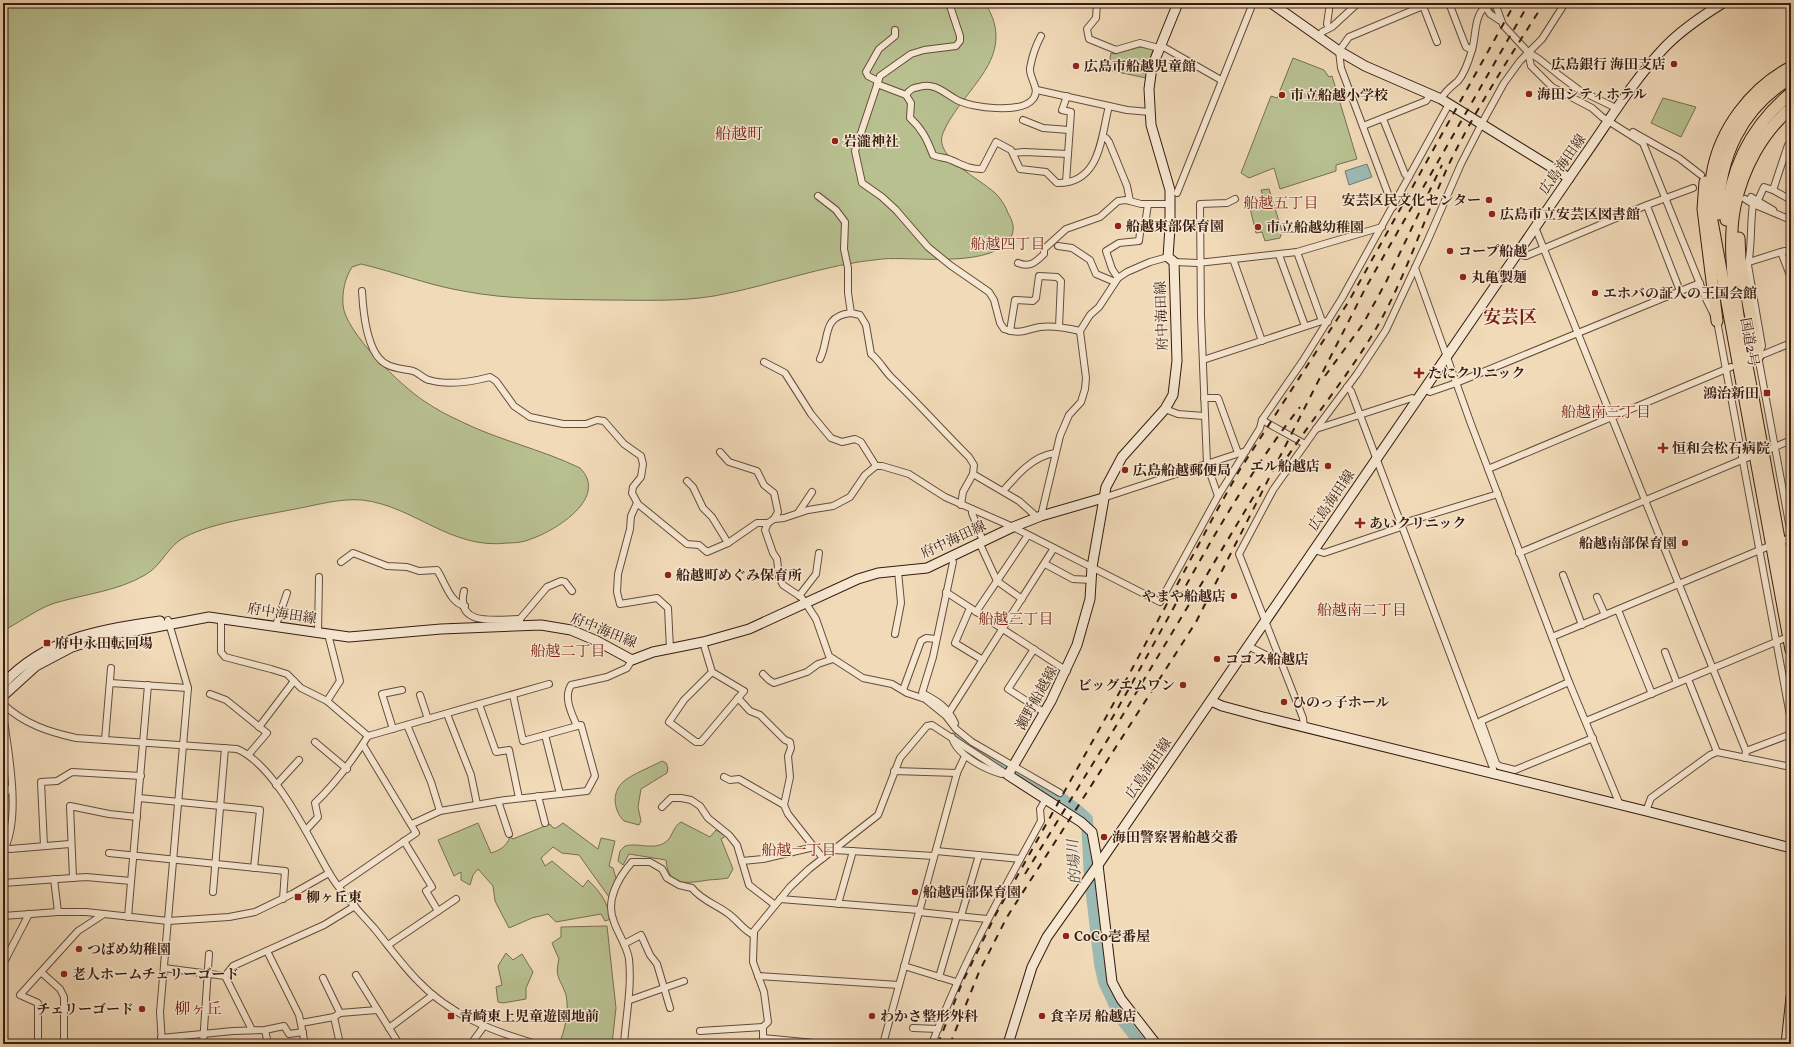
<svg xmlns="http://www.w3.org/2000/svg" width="1794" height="1047" viewBox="0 0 1794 1047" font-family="Vollkorn,'Noto Serif JP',serif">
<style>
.green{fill:#b8c090;stroke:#776e50}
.water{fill:#9bbab3;stroke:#737a72}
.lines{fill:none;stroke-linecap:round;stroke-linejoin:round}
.stream{stroke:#737a72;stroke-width:2}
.river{stroke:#9bbab3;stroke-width:12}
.street-casing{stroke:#654b3a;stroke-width:8}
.secondary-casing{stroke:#361b10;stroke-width:11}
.highway-casing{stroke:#361b10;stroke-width:13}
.street{stroke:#f6e7d1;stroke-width:6}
.secondary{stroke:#f6e7d1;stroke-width:9}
.highway{stroke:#f1dab8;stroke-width:11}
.rail{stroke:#361b10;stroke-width:2;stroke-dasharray:7 7;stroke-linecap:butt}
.poi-dot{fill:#8f2418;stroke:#f6e7d1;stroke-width:1.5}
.labels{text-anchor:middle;stroke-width:3;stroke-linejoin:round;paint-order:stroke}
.poi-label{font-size:14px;font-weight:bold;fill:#361b10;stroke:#f6e7d1;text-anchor:start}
.street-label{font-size:14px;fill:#361b10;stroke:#f6e7d1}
.neighbourhood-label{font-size:15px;fill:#7a1f14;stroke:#f6e7d1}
.water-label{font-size:15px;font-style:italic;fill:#544b41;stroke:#f6e7d1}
.quarter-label{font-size:16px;fill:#7a1f14;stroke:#f6e7d1}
.district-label{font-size:18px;font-weight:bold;fill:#7a1f14;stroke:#f6e7d1}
</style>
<rect width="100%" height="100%" fill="#f1dab8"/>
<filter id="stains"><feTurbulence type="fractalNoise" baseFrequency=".005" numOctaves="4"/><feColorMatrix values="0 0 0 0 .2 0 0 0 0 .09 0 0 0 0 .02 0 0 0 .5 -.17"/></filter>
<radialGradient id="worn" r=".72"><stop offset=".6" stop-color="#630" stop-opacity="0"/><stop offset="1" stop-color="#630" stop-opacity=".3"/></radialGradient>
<g class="green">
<path d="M3,3h982c35,55 -23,85 -42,130 -11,25 41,47 55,63 4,5 8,11 10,17 4,7 7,14 4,22 -15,35 -99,21 -130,24 -57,5 -112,27 -168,37 -36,6 -73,4 -109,4 -47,-1 -96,0 -142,-9 -35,-6 -68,-19 -102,-27l-9,3c-7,11 -10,25 -9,38 2,27 58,81 81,96 10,7 23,14 34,19 39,20 83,29 122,48 29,29 -23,62 -49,71 -6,3 -16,4 -23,4 -58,7 -93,-37 -146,-43 -23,-2 -49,6 -72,10 -30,6 -86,14 -110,30 -14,10 -20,27 -35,35 -27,16 -60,19 -90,28 -16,5 -32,17 -47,25l-5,-6z"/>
<polygon points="1140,47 1153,49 1146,78 1108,70 1111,53 1115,54"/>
<polygon points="1293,58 1324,70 1329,77 1332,76 1357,159 1336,165 1336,171 1280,189 1274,168 1249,178 1241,173 1271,96 1277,98"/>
<polygon points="1663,98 1696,107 1681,137 1651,123"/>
<polygon points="1269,189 1282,231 1280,238 1265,241 1262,232 1256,233 1249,204 1264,199 1261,190"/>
<path d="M662,761l4,2 2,5 -1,5 -26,16 -3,18 3,14 -2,4 -15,-4c-10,-10 -13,-28 -1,-39 9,-8 28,-15 39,-21z"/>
<path d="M681,822l29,15 6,-7 10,6 -5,3 12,30 -5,9c-9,2 -17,1 -26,3 -20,3 -34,3 -36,-21l-37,-6 -6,11 -5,-4 2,-10 5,-5c14,-4 31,6 43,-6 5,-6 6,-14 13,-18z"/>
<path d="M478,823l13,30c9,-3 15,-6 19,-16l3,2 37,-15 3,4h3l7,-5 35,26 3,-11 14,3 -6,25 4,2 3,10 2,1 -4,10 -5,8 -30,-42 -17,-2 -9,-6 -12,11 4,8 7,-5 31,26 5,-7c14,14 18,20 23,39l-6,2 -4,-7 -45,8 -8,-8 -16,4 -23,10 -14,-27 -2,-15 -15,-17 -5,6 -3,10 -9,-5v-8l-7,4 -16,-36z"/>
<path d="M607,926l9,82 -4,36h-48l-3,-5c5,-14 8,-29 5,-44 -5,-16 -12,-17 -7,-36l-7,-16 9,-6v-10z"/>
<polygon points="506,953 513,960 522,954 533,972 526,988 526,999 503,1003 498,1002 496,987 502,985 498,966"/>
</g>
<polygon class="water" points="1367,164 1372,177 1349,185 1345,171"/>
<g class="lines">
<polyline class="stream" points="1488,3 1494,13"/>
<path class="river" d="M958,735c41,30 92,49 129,84l3,59 10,86 4,18 17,36 20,26"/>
<defs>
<g id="street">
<path d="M949,3l11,33v5l-4,5 -32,4 -13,4 -31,22 -25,75 7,32 20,14 14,13 32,37 22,18 39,27 5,8 6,23 4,6c17,6 20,1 36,-2 13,-2 27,1 40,4"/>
<polyline points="1097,3 1096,18 1087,29 1089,39 1116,50 1140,43 1159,48"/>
<polyline points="1449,3 1464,42 1466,47 1472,50"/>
<polyline points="1483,3 1490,14 1499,20"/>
<polyline points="1495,3 1503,25 1528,52 1539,59 1559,75 1579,90 1618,109"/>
<polyline points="1423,6 1437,42"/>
<polyline points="1329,27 1327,24 1330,3"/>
<polyline points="1319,37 1322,32 1332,27 1358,3"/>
<polyline points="1160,45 1221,80"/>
<polyline points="1528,52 1531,66 1552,87 1592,108 1602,117 1643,143 1706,299 1717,321 1791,721"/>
<polyline points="878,81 868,76 866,72 879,49 895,36 895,30"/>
<path d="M877,84l29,11 5,8 -1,15c12,11 17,21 23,37 6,3 12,2 18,5 12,5 17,9 31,9l14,-27 15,8 9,19 26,3 11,11c44,1 44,-47 52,-77"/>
<polyline points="1037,90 1127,110 1150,112"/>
<path d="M906,95c4,-6 7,-7 13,-8 16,-5 25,6 38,13 15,8 65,14 76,-1 8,-10 -4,-20 -3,-31 2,-11 6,-23 11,-32"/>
<path d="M1441,99c4,-8 10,-12 17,-18 7,-8 11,-21 14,-31 4,-13 2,-34 13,-43"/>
<polyline points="1383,119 1405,174 1409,177"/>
<polyline points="1023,120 1043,128 1069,130"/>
<polyline points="1363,126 1426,101 1431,94"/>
<polyline points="1633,132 1679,158 1701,175"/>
<polyline points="1104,138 1106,138 1109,142 1127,186 1130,201"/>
<polyline points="1791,145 1788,145 1773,190 1791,200"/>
<polyline points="1014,153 1024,152 1068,154"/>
<polyline points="1066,182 1071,112 1062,110 1067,96"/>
<polyline points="1177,193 1253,3"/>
<path d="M818,196l18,14 9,12 -1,27 4,19v25l3,20 9,2 6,10 5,29c8,6 13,16 20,23 27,26 52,54 78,80l5,8 -1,9 46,27 18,16"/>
<polyline points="1751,197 1773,210"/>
<polyline points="1745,199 1753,204 1791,220"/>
<polyline points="1758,200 1764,187 1773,190"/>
<path d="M1753,204c-3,21 -1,41 -5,61l14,81 -4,10 33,178"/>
<polyline points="1647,206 1680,291"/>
<polyline points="1393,207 1341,68 1339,51 1349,37 1430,3"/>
<polyline points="1145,225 1148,204"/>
<polyline points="1535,227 1746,751 1745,758"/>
<polyline points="1058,246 1072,248 1090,260 1096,274 1115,282"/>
<polyline points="1297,252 1322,321"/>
<polyline points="1781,252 1791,278"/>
<polyline points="1517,254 1526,256 1647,205 1693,188"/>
<polyline points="1279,255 1305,326"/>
<polyline points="1233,259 1262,341"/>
<polyline points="1174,262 1198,263 1297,252 1382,227"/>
<polyline points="1749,262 1784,251 1791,251"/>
<path d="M1018,263c12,5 18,-1 26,-9v-5l22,-20 34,-12 18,-16 8,-1 15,4h30"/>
<polyline points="1415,268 1471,424 1569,682 1620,805"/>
<polyline points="1118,278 1112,269 1106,251 1119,243 1139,241 1141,225 1170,228"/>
<path d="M362,291c1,20 5,63 24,73 8,5 19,5 27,7 6,2 11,8 16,9 20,6 42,2 61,-3l6,4 18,25 16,11 33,7h23l11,-4 7,1 20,23 17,12 2,8 -2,13 -8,10 -1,6 6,11 49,40 12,1 8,7 21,-9 29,-20h11"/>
<polyline points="1010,331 1015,300 1033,301 1036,298 1039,276 1057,277 1061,281 1059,327"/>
<path d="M820,359c10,-20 1,-43 31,-46"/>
<polyline points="1752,359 1791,343"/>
<polyline points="1203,360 1322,321 1328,322"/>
<polyline points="764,362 785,373 811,414 831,438 842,442 855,439 861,442 876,466"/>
<polyline points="1347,387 1351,391 1493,768 1493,774"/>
<polyline points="1425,389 1430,392 1456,383 1700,283"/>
<polyline points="1204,398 1218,398 1238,453"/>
<polyline points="1165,409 1178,414 1204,416"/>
<polyline points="1262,420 1305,444"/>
<polyline points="1316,429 1412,398 1416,401"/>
<polyline points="1768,450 1791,440"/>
<polyline points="720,452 729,462 757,471 764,485 774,493 778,512 774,519"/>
<polyline points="1488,469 1731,367"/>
<polyline points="687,481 693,487 703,508 712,517 728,543"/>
<path d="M1003,491c14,-16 30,-35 52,-38"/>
<polyline points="1218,496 1207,464 1201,316 1200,204 1227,203 1235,199"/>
<polyline points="1103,498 1246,451"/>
<polyline points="637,503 631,516 630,529 618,574 617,592 620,604 657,598 668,608 670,649"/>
<polyline points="961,505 963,492 973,474"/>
<polyline points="972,509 972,513 983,541"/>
<polyline points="798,513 812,492"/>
<polyline points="1041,516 1060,436 1069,415 1081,402 1085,389 1086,378 1080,331 1090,315 1099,307 1118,278 1127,272 1150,262 1168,257"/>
<polyline points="1400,524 1498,494"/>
<polyline points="1785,540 1791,537"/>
<polyline points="979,542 997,581 1022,599"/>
<polyline points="1314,550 1324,553 1401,527"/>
<polyline points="1519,553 1749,457"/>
<path d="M951,557l2,5 -20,95 -11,36c16,8 26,15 33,30"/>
<path d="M341,562l12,-9 34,13 20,1 12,4 18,-1c8,12 13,33 28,36"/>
<polyline points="1045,564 1073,579 1091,580"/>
<polyline points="1563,575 1582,625"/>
<path d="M464,591c-9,37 34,28 56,28v6"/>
<polyline points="946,592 1067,671"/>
<polyline points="799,596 816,574 819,553"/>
<polyline points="1597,597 1605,615"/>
<polyline points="970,608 955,643 983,660"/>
<polyline points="1618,610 1652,694"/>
<polyline points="976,612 1028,535"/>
<polyline points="221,619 221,652 225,657 271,669 287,674 301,688 327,701 368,736"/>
<polyline points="520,619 547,587 561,581 565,582 572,591"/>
<polyline points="276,625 287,593"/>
<polyline points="318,633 319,577"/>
<polyline points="895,634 901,603 898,571"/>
<polyline points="1552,637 1767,547"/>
<polyline points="703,642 712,672 744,691 701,742 696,742 669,722 684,700 712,672"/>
<polyline points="1248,646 1282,663"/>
<polyline points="1034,649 1008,689 1045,713"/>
<polyline points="1665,652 1677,683"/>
<polyline points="763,674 769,680 774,683 807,672 818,664 833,659"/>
<polyline points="1688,679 1717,752"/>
<polyline points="1569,682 1481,721 1496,763 1499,766 1515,770 1593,738"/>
<polyline points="110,683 188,688"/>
<polyline points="903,690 921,641 926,638 936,639"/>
<polyline points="210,694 226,700 267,733 249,754"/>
<polyline points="420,695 428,719"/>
<polyline points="738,698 750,711 760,715 785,740 790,742 791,748 788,756 790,777 784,805 788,814 814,847"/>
<polyline points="327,701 340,681 328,634"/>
<path d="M3,704c21,20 46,28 73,34l161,11c38,16 71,87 91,122 12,21 30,39 46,57 14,17 28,37 44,53 32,34 76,51 119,63"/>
<polyline points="479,704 496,752 509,750 519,798"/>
<polyline points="950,711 1054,548"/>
<polyline points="447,714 471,775 477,804"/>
<polyline points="1586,721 1783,639"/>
<polyline points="407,725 431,782 440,811"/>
<path d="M577,726c-5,-12 -14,-28 -6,-41l36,-8 20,-9 5,-8"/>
<polyline points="259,727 294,681"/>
<polyline points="1304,727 1303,718 1239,554 1273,490 1316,429 1357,374 1386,330 1427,242 1461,164 1482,123 1504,83 1520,61 1542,39 1565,3"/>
<polyline points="393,729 382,694 402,690"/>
<polyline points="545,735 560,794"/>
<path d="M952,737c4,18 34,33 50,37"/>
<polyline points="105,740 111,668"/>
<polyline points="315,742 347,769"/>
<polyline points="1746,751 1791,734"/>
<polyline points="894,771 957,773"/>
<polyline points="724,777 730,780 739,779 784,805"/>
<polyline points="276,785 299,760"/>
<polyline points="1060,793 972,742 956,729 946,716 925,699 907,693 892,684 863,678 829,656 816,619 805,602 801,597 783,585 779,577 777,559 773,553 765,530 768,523 774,519 784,518 808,510 833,506 850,497 865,475 876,466 882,466 909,474 945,497 1013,527 1160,602 1218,496 1260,428 1262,420 1302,362 1342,298 1449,104"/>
<polyline points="538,796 545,823"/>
<polyline points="3,797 8,790 12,787"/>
<polyline points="139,798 260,810 254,868"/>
<polyline points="498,801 509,834"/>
<polyline points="662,807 671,798 681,798 691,800 700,806 708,818 729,835 737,845 749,885 775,905"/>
<polyline points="1646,811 1651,798 1710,755 1717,752 1791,767"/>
<polyline points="412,824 440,811 505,800 587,791 595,776 581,725 523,741 513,695"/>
<path d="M306,830l12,-13 -3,-14c21,-20 37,-42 53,-67l181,-52"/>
<polyline points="404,841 432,887 426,891 438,911"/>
<polyline points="44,846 41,782 57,781 72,772 141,776"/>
<polyline points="5,848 10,849 70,844"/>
<polyline points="834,850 934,856"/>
<path d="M3,851c19,-31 5,-101 0,-137l2,-8"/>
<polyline points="936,851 1020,859"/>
<polyline points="109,853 285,871 283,899"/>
<polyline points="742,861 763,859 814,847 823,858"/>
<polyline points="73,878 70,806 109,814 137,817"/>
<polyline points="54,879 58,912"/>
<polyline points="3,883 86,877 131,881"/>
<polyline points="339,886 416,833 363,745"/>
<polyline points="213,892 225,748"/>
<polyline points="780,899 919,910"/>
<polyline points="838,904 853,851"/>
<polyline points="919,912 957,916 939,977"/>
<polyline points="3,916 58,912 86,912 168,921 229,917 255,912 292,894 329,873"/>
<polyline points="957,916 987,919"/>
<polyline points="961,916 979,855"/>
<polyline points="128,917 148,685"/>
<polyline points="624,944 641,935 650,955 657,964 670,1008"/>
<polyline points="388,945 456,899"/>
<polyline points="267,951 299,1015 305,1044"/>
<polyline points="3,964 29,914"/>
<polyline points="904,966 956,982"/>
<polyline points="164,968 225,976 233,966 324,925 355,906"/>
<polyline points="41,972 60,989 64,997 64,1044"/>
<polyline points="356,975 399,1044"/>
<polyline points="225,976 252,1030"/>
<polyline points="758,976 899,985"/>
<polyline points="323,978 340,1013"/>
<polyline points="630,1000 684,981"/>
<polyline points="301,1023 334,1017"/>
<polyline points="389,1028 433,995"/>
<polyline points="913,1028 938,1029"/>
<polyline points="265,1030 268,1044"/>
<polyline points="700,1031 763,1027"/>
<polyline points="161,1038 233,1031 265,1030 284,1026 289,1034 303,1032"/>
<polyline points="763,1038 825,1044"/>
<polyline points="38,1041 38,1003 20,995 78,931 104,914"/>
<polyline points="162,1044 160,1012 188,688 168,620"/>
<polyline points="203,1044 209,954"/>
<polyline points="340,1044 334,1017 340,1013 377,1010"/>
<polyline points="471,1044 484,1026"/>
<path d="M624,1044c2,-29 8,-56 5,-85 -2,-13 -11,-25 -15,-37 -9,-21 4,-44 18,-60h18l12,7 5,9 12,7 13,3c10,13 26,17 38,27 8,6 14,16 24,20"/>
<polyline points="763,1044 763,1027 768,1022 764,992 753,962 754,931 790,887 809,869 878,815 900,758 927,726 932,725 1008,775"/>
<polyline points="883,1044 957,773 965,756"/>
<path d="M932,1044c29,-78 69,-150 109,-223l-1,-12 6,-10"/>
</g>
<g id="secondary">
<polyline points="1271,3 1339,51 1365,66 1441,99 1569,178"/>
<path d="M3,684c43,-46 98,-55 157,-63"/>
<polyline points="3,696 36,666 72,647 103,637 209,617 349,637 441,629 541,625 571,630 597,641 632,660 653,652 703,642 749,629 858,579 878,573 927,568 1013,527 1041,516 1103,498"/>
<polyline points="1211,701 1222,706 1263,717 1646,811 1791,848"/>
<path d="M1008,1044l24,-77 15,-30 51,-72 480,-700c28,-39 53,-82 86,-117 17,-18 38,-32 59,-45"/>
<polyline points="1156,1044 1121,999 1112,982 1098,865 1092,832 1081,822 1008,775 1051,701 1077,645 1090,599 1092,567 1106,487 1122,457 1165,409 1173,395 1177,361 1174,262 1168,257 1170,228 1170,190 1151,125 1149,89 1152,67 1178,3"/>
<polyline points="1786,1044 1791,997"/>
</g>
<g id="highway">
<path d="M1791,67c-40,21 -72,63 -79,108 -2,15 -1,31 0,46l79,429"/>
<path d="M1791,108c-29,25 -48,60 -56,98 -11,53 7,133 17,186 13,71 26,142 39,212"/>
<polyline points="1705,182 1703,209 1717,321"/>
<path d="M1718,214c1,-57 23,-106 73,-136"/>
<path d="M1726,220c4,-51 25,-94 65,-127"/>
<polyline points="1739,238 1740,259 1758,356"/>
</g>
</defs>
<use href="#street" class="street-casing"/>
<use href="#secondary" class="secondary-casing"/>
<use href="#highway" class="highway-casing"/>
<use href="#street" class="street"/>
<use href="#secondary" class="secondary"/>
<use href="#highway" class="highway"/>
<g class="rail">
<polyline points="1325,376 1363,324 1386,282 1442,165"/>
<path d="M1280,468c32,-50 73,-97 102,-150 27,-50 44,-105 68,-156 27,-55 61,-107 94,-159"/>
<path d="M1111,720c61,-105 114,-217 189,-313"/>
<polyline points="1025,874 1124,713 1260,486"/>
<polyline points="938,1044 962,983 996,914 1110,710 1215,514 1239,471 1349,301 1515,3"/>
<polyline points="950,1044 979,972 1007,917 1196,622 1366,287 1529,3"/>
</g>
</g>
<g class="poi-dot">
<circle cx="1674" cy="64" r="4"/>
<circle cx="1076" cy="66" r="4"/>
<circle cx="1529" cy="94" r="4"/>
<circle cx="1282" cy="95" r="4"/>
<circle cx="835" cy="141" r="4"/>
<circle cx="1489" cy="200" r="4"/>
<circle cx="1492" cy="214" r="4"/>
<circle cx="1118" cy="226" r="4"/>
<circle cx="1258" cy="227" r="4"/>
<circle cx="1450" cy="251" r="4"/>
<circle cx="1463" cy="277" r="4"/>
<circle cx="1595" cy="293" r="4"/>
<path d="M1417 367h4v4h4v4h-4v4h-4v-4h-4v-4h4z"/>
<rect x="1763" y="389" width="8" height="8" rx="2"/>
<path d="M1661 442h4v4h4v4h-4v4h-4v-4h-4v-4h4z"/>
<circle cx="1328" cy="466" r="4"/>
<circle cx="1125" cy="470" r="4"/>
<path d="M1358 517h4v4h4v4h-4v4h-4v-4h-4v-4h4z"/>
<circle cx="1685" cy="543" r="4"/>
<circle cx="668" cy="575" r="4"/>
<circle cx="1234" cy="596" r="4"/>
<rect x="43" y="639" width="8" height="8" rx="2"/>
<circle cx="1217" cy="659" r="4"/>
<circle cx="1183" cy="685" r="4"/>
<circle cx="1284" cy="702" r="4"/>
<circle cx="1104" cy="837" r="4"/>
<circle cx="915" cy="892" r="4"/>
<rect x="294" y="893" width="8" height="8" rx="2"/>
<circle cx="1066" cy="936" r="4"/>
<circle cx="79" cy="949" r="4"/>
<circle cx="64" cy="974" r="4"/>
<circle cx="142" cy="1009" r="4"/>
<rect x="447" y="1012" width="8" height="8" rx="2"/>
<circle cx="872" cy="1016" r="4"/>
<circle cx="1042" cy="1016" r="4"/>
</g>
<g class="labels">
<g class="poi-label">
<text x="1666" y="69" text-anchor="end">広島銀行 海田支店</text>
<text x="1084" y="71">広島市船越児童館</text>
<text x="1537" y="99">海田シティホテル</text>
<text x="1290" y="100">市立船越小学校</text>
<text x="843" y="146">岩瀧神社</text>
<text x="1481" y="205" text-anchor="end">安芸区民文化センター</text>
<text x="1500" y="219">広島市立安芸区図書館</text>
<text x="1126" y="231">船越東部保育園</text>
<text x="1266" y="232">市立船越幼稚園</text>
<text x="1458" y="256">コープ船越</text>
<text x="1471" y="282">丸亀製麺</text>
<text x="1603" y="298">エホバの証人の王国会館</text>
<text x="1428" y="378">たにクリニック</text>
<text x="1759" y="398" text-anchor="end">鴻治新田</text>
<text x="1672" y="453">恒和会松石病院</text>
<text x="1320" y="471" text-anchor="end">エル船越店</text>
<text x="1133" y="475">広島船越郵便局</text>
<text x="1369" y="528">あいクリニック</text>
<text x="1677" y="548" text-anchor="end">船越南部保育園</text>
<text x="676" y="580">船越町めぐみ保育所</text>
<text x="1226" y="601" text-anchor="end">やまや船越店</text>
<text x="55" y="648">府中永田転回場</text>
<text x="1225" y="664">ココス船越店</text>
<text x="1175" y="690" text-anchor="end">ビッグエムワン</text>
<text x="1292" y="707">ひのっ子ホール</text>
<text x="1112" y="842">海田警察署船越交番</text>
<text x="923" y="897">船越西部保育園</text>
<text x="306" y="902">柳ヶ丘東</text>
<text x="1074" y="941">CoCo壱番屋</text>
<text x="87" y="954">つばめ幼稚園</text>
<text x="72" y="979">老人ホームチェリーゴード</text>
<text x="134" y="1014" text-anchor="end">チェリーゴード</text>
<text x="459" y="1021">青崎東上児童遊園地前</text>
<text x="880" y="1021">わかさ整形外科</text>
<text x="1050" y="1021">食辛房 船越店</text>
</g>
<g class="street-label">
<text transform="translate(1562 164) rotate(-55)" y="5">広島海田線</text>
<text transform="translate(1161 316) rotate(-92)" y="5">府中海田線</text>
<text transform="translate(1750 342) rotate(80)" y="5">国道2号</text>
<text transform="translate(1331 500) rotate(-56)" y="5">広島海田線</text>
<text transform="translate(953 539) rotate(-25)" y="5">府中海田線</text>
<text transform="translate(282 613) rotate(9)" y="5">府中海田線</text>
<text transform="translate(604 630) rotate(22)" y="5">府中海田線</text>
<text transform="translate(1036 698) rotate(-61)" y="5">瀬野船越線</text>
<text transform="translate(1148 768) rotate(-56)" y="5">広島海田線</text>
</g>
<g class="neighbourhood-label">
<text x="1281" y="208">船越五丁目</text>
<text x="1008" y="249">船越四丁目</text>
<text x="1606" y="417">船越南三丁目</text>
<text x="1362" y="615">船越南二丁目</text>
<text x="1016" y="624">船越三丁目</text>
<text x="568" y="656">船越二丁目</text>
<text x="799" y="855">船越一丁目</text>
</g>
<g class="water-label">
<text transform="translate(1074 862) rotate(-94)" y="5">的場川</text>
</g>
<g class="quarter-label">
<text x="739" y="139">船越町</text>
<text x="198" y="1014">柳ヶ丘</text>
</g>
<g class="district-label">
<text x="1510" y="323">安芸区</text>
</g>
</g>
<rect width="1794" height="1047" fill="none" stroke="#f1dab8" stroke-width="16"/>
<rect x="4" y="4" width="1786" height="1039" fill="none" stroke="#361b10" stroke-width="2"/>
<rect x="8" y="8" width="1778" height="1031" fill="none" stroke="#361b10"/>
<rect width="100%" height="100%" filter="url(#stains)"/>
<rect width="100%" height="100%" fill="url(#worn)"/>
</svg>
